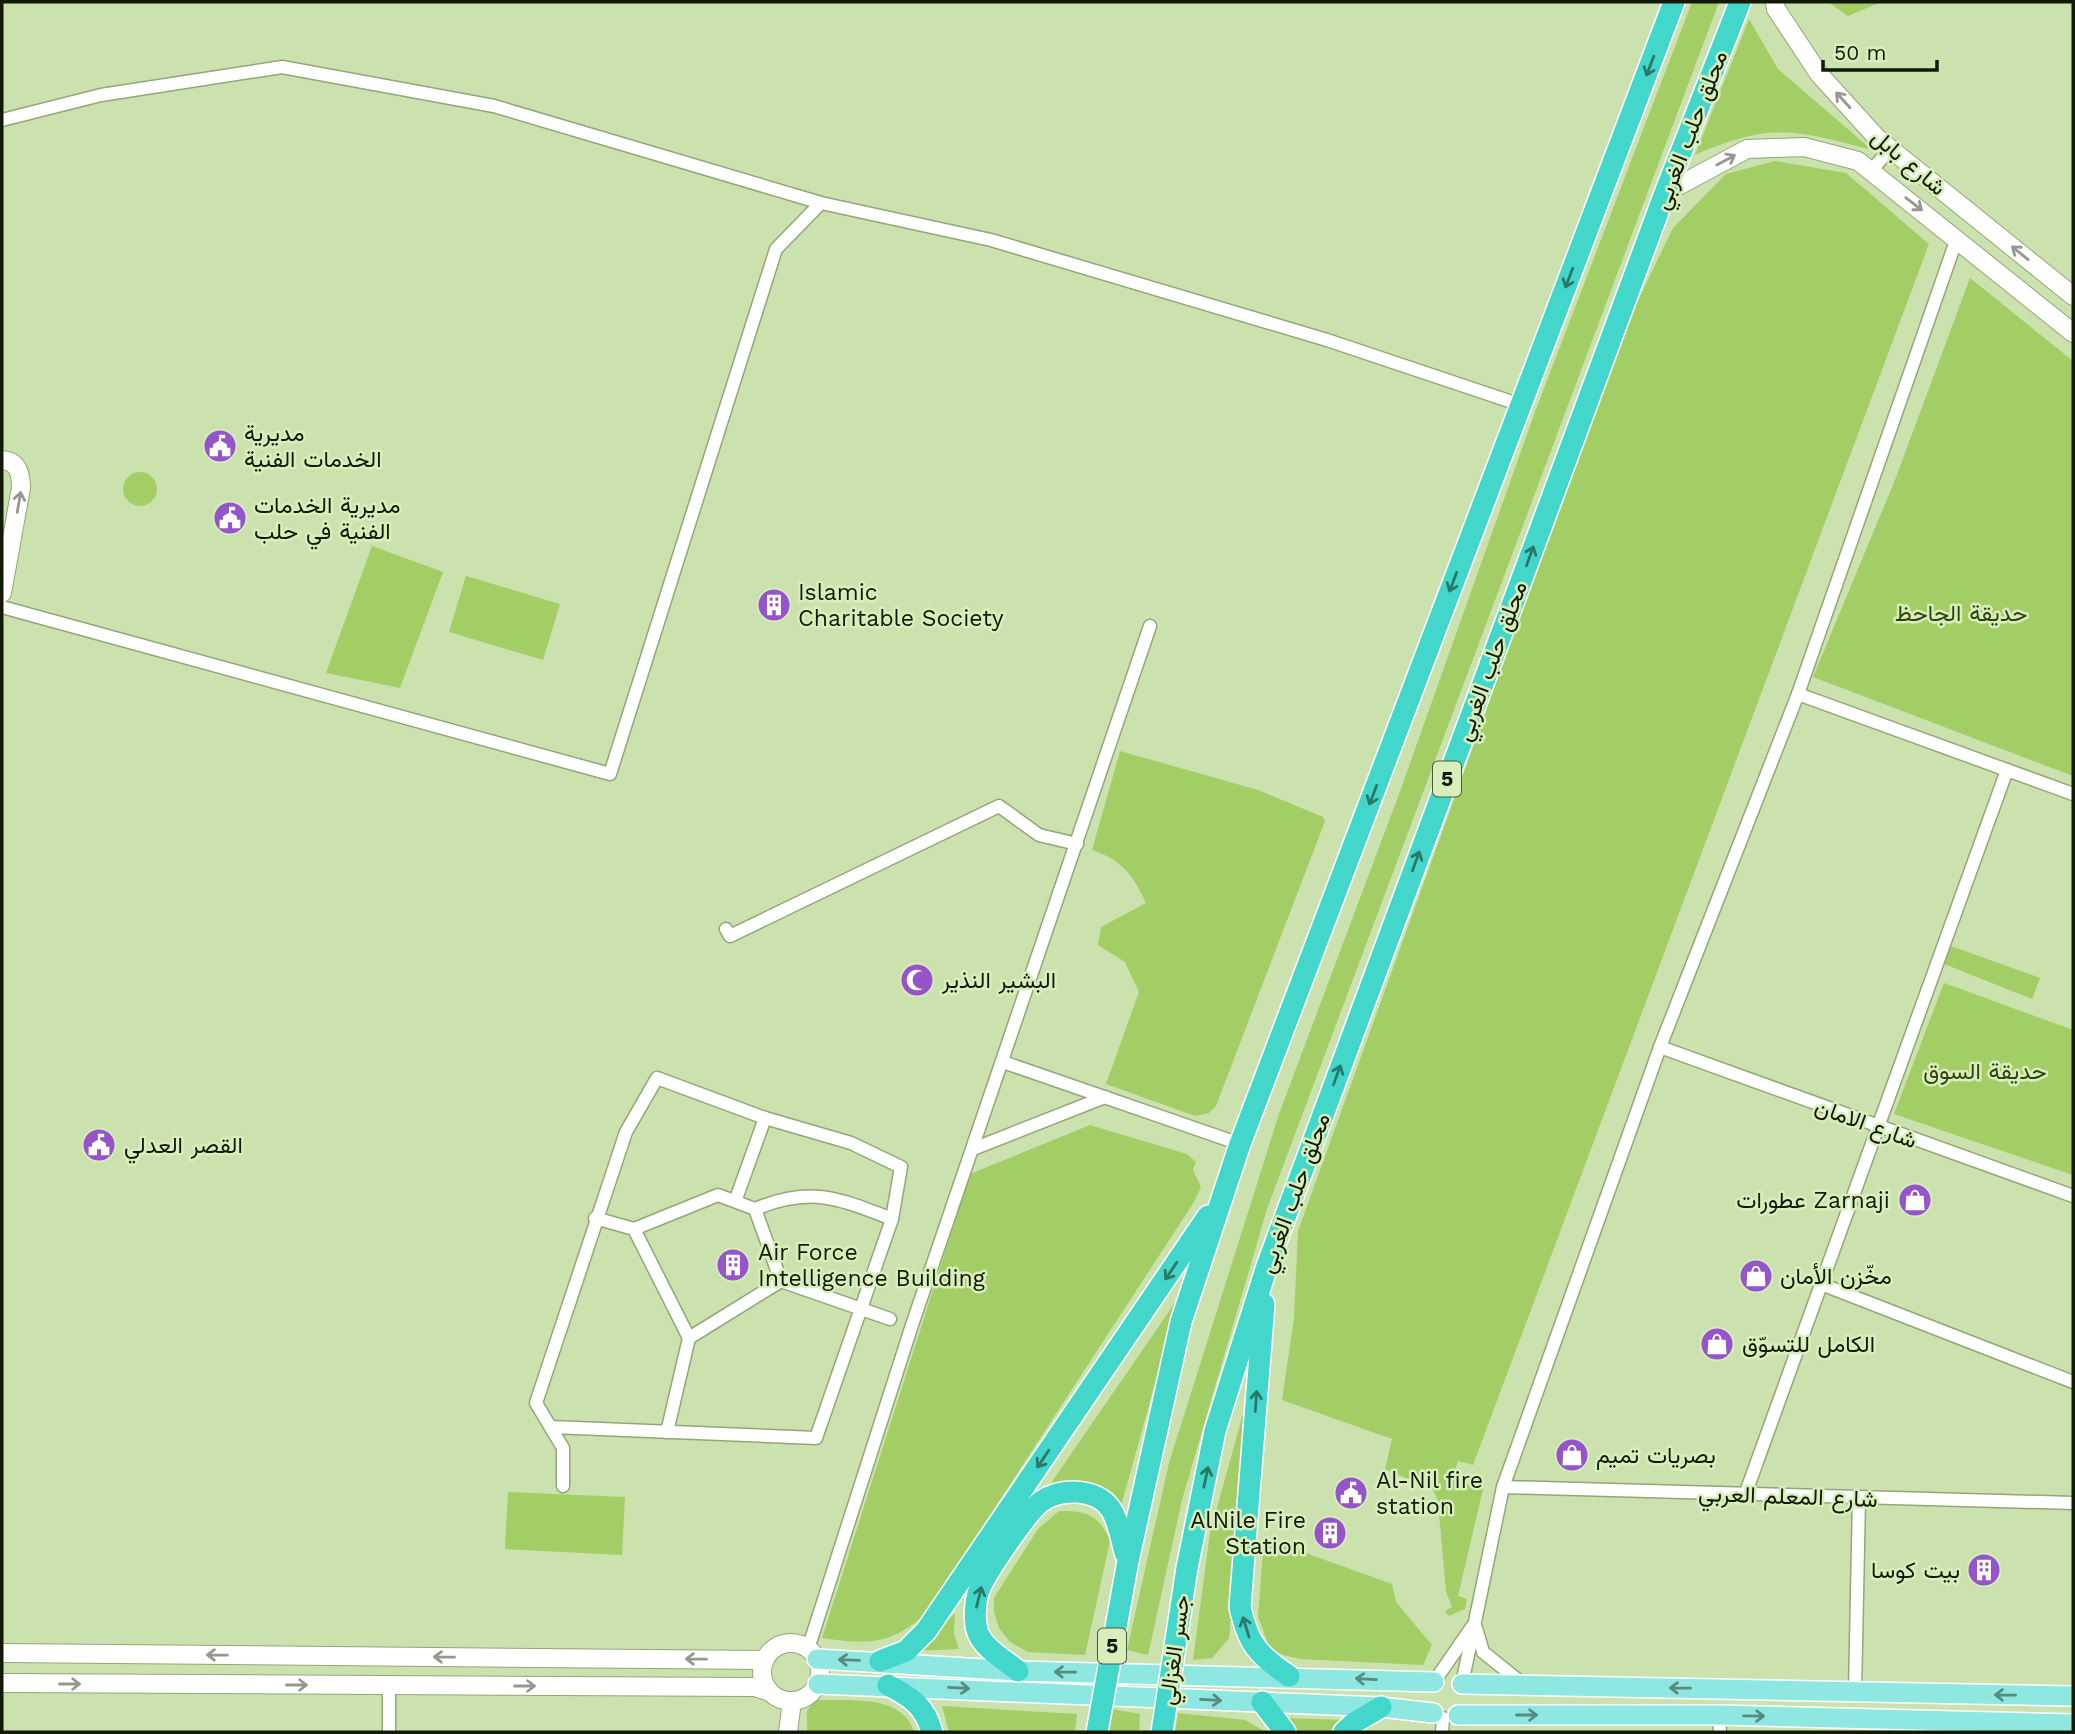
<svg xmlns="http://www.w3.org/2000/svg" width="2075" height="1734" viewBox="0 0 2075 1734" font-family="'Work Sans',Vazirmatn,sans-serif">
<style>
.green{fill:#a3cd65}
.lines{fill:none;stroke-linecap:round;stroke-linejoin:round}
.street-casing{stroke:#92a777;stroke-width:15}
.secondary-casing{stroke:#92a777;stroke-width:20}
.primary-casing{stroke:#fff;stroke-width:22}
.highway-casing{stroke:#fff;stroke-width:24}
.street{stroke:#fff;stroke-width:12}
.secondary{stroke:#fff;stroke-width:18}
.primary{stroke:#8ee7e0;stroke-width:19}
.highway{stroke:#43d7cb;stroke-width:21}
.highway-bridge-casing{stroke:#fff;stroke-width:24;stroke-linecap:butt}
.highway-bridge{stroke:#43d7cb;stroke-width:21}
.oneway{stroke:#2a7869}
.oneway2{stroke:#94988f}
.oneway3{stroke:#568b7e}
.labels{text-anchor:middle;stroke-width:5;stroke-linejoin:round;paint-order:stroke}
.shield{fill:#d8efbc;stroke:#4d5a3d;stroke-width:2}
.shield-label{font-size:21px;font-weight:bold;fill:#121a07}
.street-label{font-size:23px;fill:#121a07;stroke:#d8efbc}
.poi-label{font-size:23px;fill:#121a07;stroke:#d8efbc;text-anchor:start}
.park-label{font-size:23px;fill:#30420f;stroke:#d8efbc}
</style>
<rect width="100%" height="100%" fill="#cbe2af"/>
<g class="green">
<polygon points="1692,2 1719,2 1267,1209 1182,1500 1148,1655 1127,1650 1169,1463 1279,1114 1398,797 1535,412"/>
<polygon points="1828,2 1881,2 1848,16"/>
<path d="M1749,19l29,50 94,81c-78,-20 -101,-28 -177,5z"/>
<polygon points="1775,161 1846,173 1929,244 1473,1465 1458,1461 1452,1479 1483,1489 1458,1596 1467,1599 1465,1609 1449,1616 1445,1611 1452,1607 1446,1592 1438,1501 1433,1490 1385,1469 1392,1439 1282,1400 1294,1318 1298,1231 1624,329 1673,228 1726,174"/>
<polygon points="1970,278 2073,361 2073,776 1813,677 1895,480"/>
<circle cx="140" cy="489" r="17"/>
<polygon points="372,546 443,572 400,688 326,673"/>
<polygon points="466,576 560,604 543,660 449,632"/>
<path d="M1120,751l138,39 65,27 2,4 -109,285 -7,7 -14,3 -89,-32 33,-92 -14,-30 -27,-17 3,-18 45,-24c-13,-28 -24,-43 -54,-53z"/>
<polygon points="1951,946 2040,978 2032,999 1944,964"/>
<polygon points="1944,983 2073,1030 2073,1175 1894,1114"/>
<path d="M1090,1125l97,29 9,8 -3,8 8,17 -7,15 -269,413c-37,31 -58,29 -103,23l148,-464z"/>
<path d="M1179,1297l-58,209c-19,-26 -46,-28 -74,-17z"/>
<polygon points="1256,1367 1229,1638 1212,1658 1193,1660 1210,1533"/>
<polygon points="508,1492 625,1497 622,1555 505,1549"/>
<path d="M1059,1511c28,-1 40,4 51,30l-25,114 -57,-3 -18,-10 -11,-14 -5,-16v-14l44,-69z"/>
<polygon points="1264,1538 1392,1584 1396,1602 1432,1645 1423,1665 1300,1659 1279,1654 1269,1646 1258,1617"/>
<polygon points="955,1613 954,1634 959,1649 916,1651"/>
<path d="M815,1700c31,1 88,-7 99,32h-107v-21z"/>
<polygon points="942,1706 1077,1714 1075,1732 949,1732"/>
<polygon points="1112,1709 1140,1714 1139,1732 1109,1732"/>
<polygon points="1178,1713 1245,1720 1266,1732 1175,1732"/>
<polygon points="1284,1718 1344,1720 1329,1732 1293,1732"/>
</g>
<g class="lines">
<defs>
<g id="street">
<polyline points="2,120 101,95 282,67 494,106 821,203 991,240 1327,340 1521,405"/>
<polyline points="1871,171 1890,149"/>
<polyline points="2,607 610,774 776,249 821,203"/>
<polyline points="1798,694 2073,794"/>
<polyline points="726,929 730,936 999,806 1039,835 1077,844"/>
<polyline points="1660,1047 2073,1196"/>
<polyline points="1003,1062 1240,1144"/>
<polyline points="973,1149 1105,1097"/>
<polygon points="718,1195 755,1209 781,1281 689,1338 634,1229"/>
<polyline points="736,1199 765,1118"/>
<path d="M755,1209c56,-23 83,-11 137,10"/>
<polyline points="595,1218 634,1229"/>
<polyline points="781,1281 890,1319"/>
<polyline points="1821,1284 2073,1382"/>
<polyline points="552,1427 816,1438 892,1219 901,1167 851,1143 765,1118 657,1078 626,1132 536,1403 563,1448 563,1486"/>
<polyline points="667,1432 689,1338"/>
<polyline points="1503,1487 2073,1503"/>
<polyline points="1745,1495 2007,770"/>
<polyline points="1476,1628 1483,1652 1523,1684"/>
<polyline points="808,1649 912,1325 1150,626"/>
<polyline points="1434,1682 1472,1627"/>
<polyline points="1462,1684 1503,1487 1660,1047 1798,694 1957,238"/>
<polyline points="1855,1692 1859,1498"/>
<polyline points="1719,1715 1720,1732"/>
<polyline points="389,1732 389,1685"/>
<polyline points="1442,1732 1443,1718"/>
</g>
<g id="secondary">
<polyline points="1775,2 1776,9 1819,74 1877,138 2073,296"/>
<polyline points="1665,193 1747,149 1804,147 1858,161 2073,333"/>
<path d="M2,460c16,1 19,13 19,28l-19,105"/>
<circle cx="791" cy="1672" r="29"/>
<polyline points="2,1653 765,1660"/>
<polyline points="2,1683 755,1687 770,1692"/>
<polyline points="788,1732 792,1701"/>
</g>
<g id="primary">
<polyline points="817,1659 1018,1671 1434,1682"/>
<polyline points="818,1684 1381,1707 1433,1713"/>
<polyline points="1462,1684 2073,1696"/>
<polyline points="1458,1715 1719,1715 2073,1724"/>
</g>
<g id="highway">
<path d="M1264,1304l-24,303c8,37 18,48 49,69"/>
<polyline points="1128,1561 1181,1322 1240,1144 1674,2"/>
<polyline points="1187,1568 1215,1431 1267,1266 1665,193 1740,2"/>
<polyline points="880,1661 906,1651 926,1631 1208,1216"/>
<path d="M1018,1671c-13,-11 -36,-23 -41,-41 -3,-11 -2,-31 3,-42 6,-15 49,-79 62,-87 19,-13 53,-13 68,7 9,12 12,36 17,51"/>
<path d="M888,1685c23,12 37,21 44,47"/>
<polyline points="1262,1702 1285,1732"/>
<polyline points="1344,1732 1354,1723 1381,1707"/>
</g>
</defs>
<use href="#street" class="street-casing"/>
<use href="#secondary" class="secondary-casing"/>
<use href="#primary" class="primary-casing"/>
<use href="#highway" class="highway-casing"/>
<use href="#street" class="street"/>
<use href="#secondary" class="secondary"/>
<use href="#primary" class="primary"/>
<use href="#highway" class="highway"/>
<defs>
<g id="highway-bridge">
<polyline points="1097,1732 1128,1561"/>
<polyline points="1162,1732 1187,1568"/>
</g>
</defs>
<use href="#highway-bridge" class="highway-bridge-casing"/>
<use href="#highway-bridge" class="highway-bridge"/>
</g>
<defs><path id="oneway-shaft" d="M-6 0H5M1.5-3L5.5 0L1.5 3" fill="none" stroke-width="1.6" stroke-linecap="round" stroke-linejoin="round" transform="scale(1.75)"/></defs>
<g class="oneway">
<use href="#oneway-shaft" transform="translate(1650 66) rotate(111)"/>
<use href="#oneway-shaft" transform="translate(1569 278) rotate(111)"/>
<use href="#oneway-shaft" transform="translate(1530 556) rotate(-70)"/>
<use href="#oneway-shaft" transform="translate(1453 582) rotate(111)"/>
<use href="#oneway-shaft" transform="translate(1373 795) rotate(111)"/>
<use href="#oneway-shaft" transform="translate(1416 861) rotate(-70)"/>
<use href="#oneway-shaft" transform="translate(1337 1075) rotate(-70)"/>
<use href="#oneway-shaft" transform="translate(1171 1271) rotate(124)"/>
<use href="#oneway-shaft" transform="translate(1256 1401) rotate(-86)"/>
<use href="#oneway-shaft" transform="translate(1043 1459) rotate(124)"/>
<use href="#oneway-shaft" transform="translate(1206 1477) rotate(-78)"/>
<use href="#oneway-shaft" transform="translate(979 1597) rotate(-76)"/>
<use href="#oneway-shaft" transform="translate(1246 1627) rotate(-107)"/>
</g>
<g class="oneway2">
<use href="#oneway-shaft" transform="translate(1843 100) rotate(-132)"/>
<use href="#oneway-shaft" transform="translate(1726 160) rotate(-28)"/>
<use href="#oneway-shaft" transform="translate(1914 204) rotate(38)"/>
<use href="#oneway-shaft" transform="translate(2020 253) rotate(-141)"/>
<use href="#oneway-shaft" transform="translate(19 502) rotate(-80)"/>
<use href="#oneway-shaft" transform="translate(217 1655) rotate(-179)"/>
<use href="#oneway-shaft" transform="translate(444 1657) rotate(-179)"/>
<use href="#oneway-shaft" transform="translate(696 1659) rotate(-179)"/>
<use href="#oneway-shaft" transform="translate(70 1684)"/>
<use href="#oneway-shaft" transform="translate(297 1685)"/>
<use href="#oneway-shaft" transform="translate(525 1686)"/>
</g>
<g class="oneway3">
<use href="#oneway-shaft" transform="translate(849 1660) rotate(-178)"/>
<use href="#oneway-shaft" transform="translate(1065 1672) rotate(-179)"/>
<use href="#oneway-shaft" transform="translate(1366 1679) rotate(-177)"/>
<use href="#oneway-shaft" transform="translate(959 1688) rotate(3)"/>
<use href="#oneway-shaft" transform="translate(1680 1688) rotate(-179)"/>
<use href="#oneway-shaft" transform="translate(2005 1695) rotate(-179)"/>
<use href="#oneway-shaft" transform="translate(1211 1700) rotate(3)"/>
<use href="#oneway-shaft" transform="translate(1527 1715)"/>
<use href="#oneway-shaft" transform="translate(1754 1716) rotate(1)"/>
</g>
<defs>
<symbol id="civic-disc" viewBox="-11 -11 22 22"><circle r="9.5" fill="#9554c9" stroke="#d8efbc"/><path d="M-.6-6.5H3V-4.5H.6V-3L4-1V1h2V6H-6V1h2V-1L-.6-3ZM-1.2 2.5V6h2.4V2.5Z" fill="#fff"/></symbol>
<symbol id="building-disc" viewBox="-11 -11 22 22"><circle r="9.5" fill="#9554c9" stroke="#d8efbc"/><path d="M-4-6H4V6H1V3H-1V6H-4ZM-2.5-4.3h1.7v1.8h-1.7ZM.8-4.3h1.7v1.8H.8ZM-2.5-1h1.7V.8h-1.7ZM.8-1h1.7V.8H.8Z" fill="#fff"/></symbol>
<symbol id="mosque-disc" viewBox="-11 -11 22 22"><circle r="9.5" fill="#9554c9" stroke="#d8efbc"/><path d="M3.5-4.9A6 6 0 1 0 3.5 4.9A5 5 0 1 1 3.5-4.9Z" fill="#fff"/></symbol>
<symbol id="shop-disc" viewBox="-11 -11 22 22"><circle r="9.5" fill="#9554c9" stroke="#d8efbc"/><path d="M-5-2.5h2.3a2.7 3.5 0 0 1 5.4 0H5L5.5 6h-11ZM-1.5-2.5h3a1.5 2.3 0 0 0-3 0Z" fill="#fff"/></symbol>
</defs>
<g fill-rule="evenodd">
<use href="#civic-disc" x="201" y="427" width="38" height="38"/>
<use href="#civic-disc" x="211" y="499" width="38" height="38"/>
<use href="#building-disc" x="755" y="586" width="38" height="38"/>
<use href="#mosque-disc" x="898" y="961" width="38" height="38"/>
<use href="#civic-disc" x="80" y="1126" width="38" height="38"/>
<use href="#shop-disc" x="1896" y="1181" width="38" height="38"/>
<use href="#building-disc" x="714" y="1246" width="38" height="38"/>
<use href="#shop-disc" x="1737" y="1257" width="38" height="38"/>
<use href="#shop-disc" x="1698" y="1325" width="38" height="38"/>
<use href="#shop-disc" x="1553" y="1436" width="38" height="38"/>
<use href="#civic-disc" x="1332" y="1474" width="38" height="38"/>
<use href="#building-disc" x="1311" y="1514" width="38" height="38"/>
<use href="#building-disc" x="1965" y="1551" width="38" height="38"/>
</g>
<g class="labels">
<g class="shield">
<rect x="1433" y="761.5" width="28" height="35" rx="5"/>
<rect x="1098" y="1628.5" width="28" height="35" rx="5"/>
</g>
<g class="shield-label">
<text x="1447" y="786">5</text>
<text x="1112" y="1653">5</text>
</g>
<g class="street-label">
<text transform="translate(1690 130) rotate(-69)" y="8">محلق حلب الغربي</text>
<text transform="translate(1909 162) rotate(40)" y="8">شارع بابل</text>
<text transform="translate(1491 661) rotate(-70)" y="8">محلق حلب الغربي</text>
<text transform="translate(1866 1123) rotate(20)" y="8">شارع الامان</text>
<text transform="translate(1294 1193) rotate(-70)" y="8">محلق حلب الغربي</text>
<text transform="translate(1788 1496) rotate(2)" y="8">شارع المعلم العربي</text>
<text transform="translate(1174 1650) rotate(-82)" y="8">جسر الغزالي</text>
</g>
<g class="poi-label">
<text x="244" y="441">مديرية<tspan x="244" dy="26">الخدمات الفنية</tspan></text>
<text x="254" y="513">مديرية الخدمات<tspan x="254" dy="26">الفنية في حلب</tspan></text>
<text x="798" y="600">Islamic<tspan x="798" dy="26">Charitable Society</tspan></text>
<text x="942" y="988">البشير النذير</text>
<text x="124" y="1153">القصر العدلي</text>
<text x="1890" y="1208" text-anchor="end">عطورات Zarnaji</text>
<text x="758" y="1260">Air Force<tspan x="758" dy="26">Intelligence Building</tspan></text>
<text x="1780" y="1284">مخّزن الأمان</text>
<text x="1742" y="1352">الكامل للتسوّق</text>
<text x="1596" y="1463">بصريات تميم</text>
<text x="1376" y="1488">Al-Nil fire<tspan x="1376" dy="26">station</tspan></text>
<text x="1306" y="1528" text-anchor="end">AlNile Fire<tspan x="1306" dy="26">Station</tspan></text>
<text x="1960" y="1578" text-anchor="end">بيت كوسا</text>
</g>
<g class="park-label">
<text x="1961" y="621">حديقة الجاحظ</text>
<text x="1985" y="1079">حديقة السوق</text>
</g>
</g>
<rect width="2075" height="1734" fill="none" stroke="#121a07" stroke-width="7"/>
<path d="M1823 60v10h114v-10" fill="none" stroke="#121a07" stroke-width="3.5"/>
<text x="1834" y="60" font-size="21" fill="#121a07" stroke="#d8efbc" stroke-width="5" paint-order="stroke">50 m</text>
</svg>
